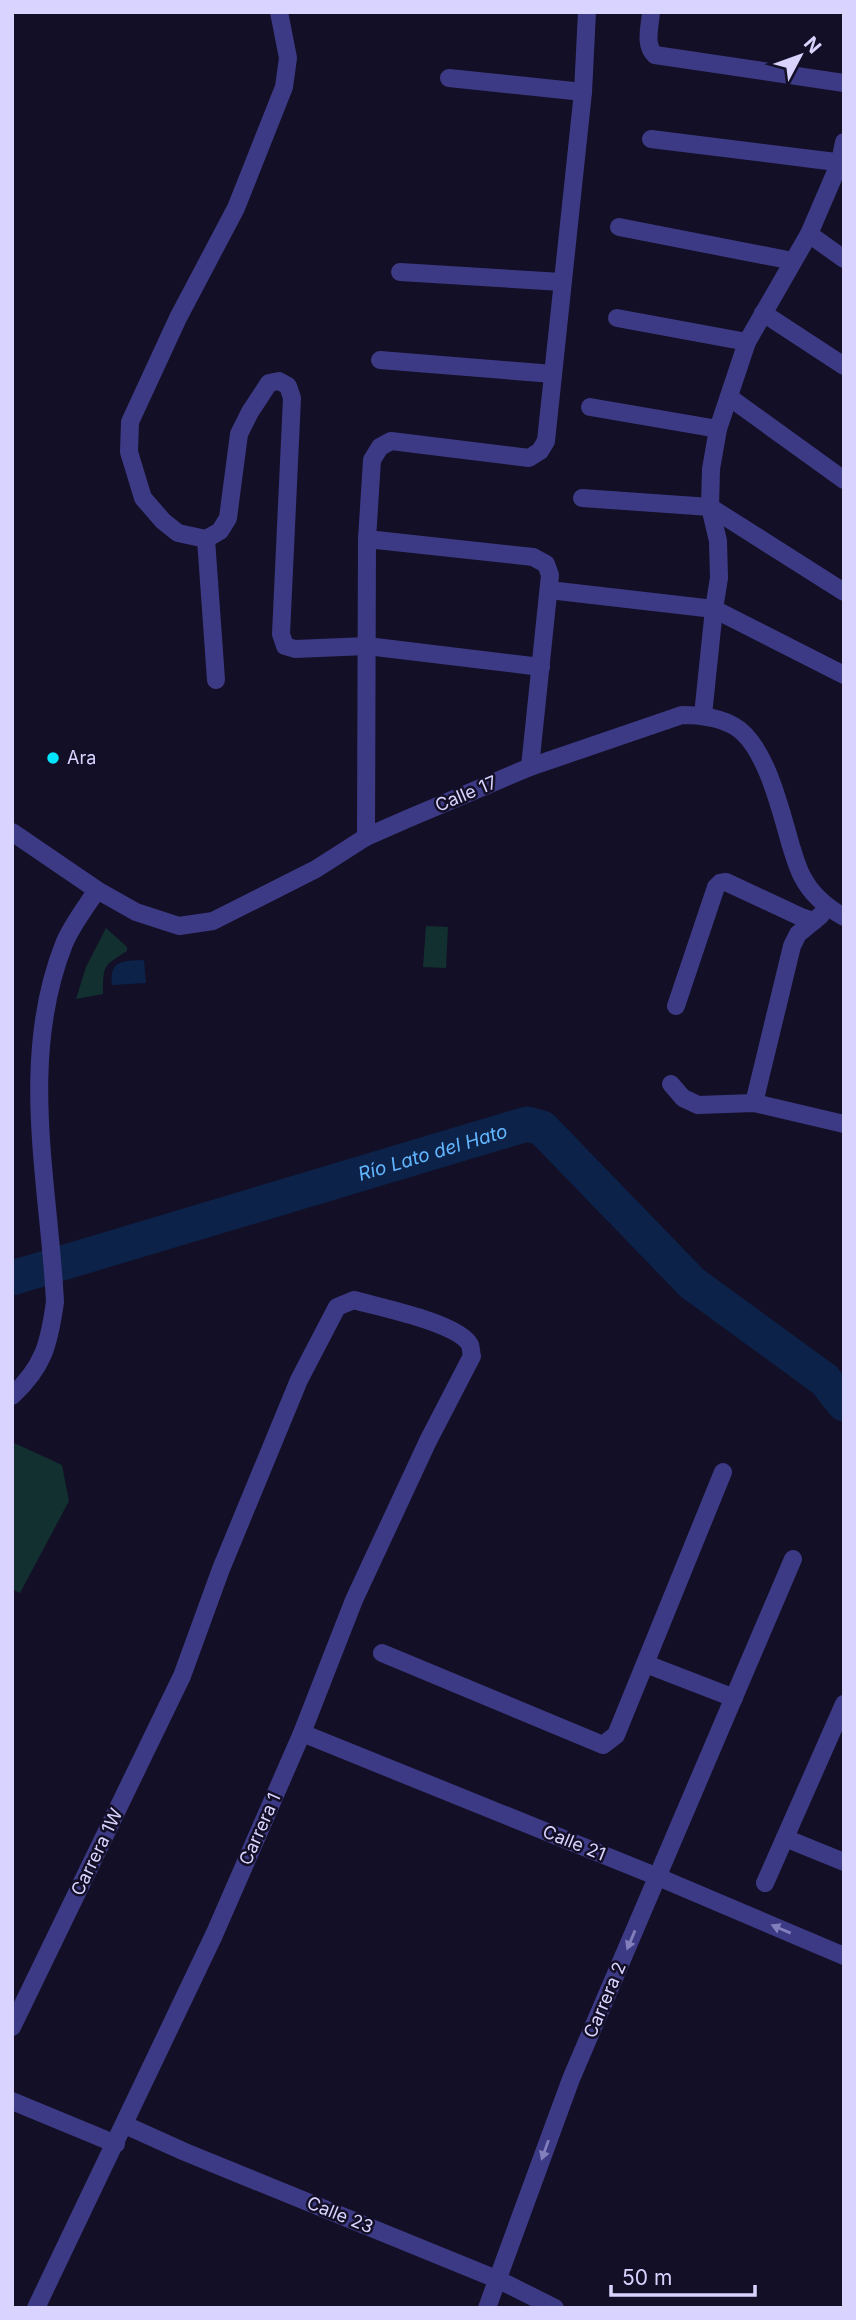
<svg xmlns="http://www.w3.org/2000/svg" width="856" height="2320" viewBox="0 0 856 2320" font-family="Inter,sans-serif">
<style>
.green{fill:#12302f}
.water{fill:#0c2248}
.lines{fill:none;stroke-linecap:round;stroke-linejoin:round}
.river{stroke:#0c2248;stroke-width:35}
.minor{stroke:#3d3a85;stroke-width:18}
.oneway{fill:#837fbc}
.poi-dot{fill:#00e5ff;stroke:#130f26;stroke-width:2.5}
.labels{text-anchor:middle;stroke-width:5;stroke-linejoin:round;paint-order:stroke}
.poi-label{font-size:18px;fill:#d9d4ff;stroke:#130f26;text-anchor:start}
.street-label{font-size:18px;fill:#d9d4ff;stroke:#130f26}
.water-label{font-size:19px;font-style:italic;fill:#62b6ff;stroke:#130f26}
</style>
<rect width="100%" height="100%" fill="#130f26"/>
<g class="green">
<polygon points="426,926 448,927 446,968 423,967"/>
<path d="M106,928l21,19v4c-23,15 -24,12 -24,43l-27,5 10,-32z"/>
<polygon points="12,1442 62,1465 69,1501 20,1593 12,1589"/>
</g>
<path class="water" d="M144,960l2,23 -34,2c-3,-26 12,-24 32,-25z"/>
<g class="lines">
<path class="river" id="s1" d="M12,1278l515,-154 15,4 150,155 133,97 19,24"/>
<g class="minor">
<polyline points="279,12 288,58 284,87 236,208 178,318 130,422 129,452 143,498 163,521 178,533 206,539 220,531 228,518 239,434 250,412 269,383 279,381 288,386 292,398 281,634 285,646 295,649 367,646 541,667"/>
<path d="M651,12c-1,15 -7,33 4,43l189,28"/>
<polyline points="449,78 583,92"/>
<polyline points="651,139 844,163"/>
<polyline points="619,227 793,261"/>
<polyline points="809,234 844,259"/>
<polyline points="400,272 562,282"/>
<polyline points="763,313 844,366"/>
<polyline points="617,318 747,342"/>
<polyline points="380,360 553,374"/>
<polyline points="729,397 844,480"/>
<polyline points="590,407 718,429"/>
<polyline points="582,498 710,507 844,592"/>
<polyline points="206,539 216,680"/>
<polyline points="367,539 533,557 546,564 550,575 530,767"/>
<polyline points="549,590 714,609 844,675"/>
<polyline points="703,715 714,609 719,578 718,541 710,507 711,469 718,429 747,342 809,234 840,162 844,142"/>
<path d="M12,832l85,58 39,22 43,14 34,-5 103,-52 50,-32 41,-18 123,-52 152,-52c18,0 36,2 52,11 32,18 47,86 57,120 3,9 6,21 11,30 9,18 24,31 42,41"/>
<polyline points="366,837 367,539 372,460 380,447 391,441 529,458 540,451 546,441 583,92 587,12"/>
<polyline points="676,1006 716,887 720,883 726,882 801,917 814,921"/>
<polyline points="671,1084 683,1098 698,1105 754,1103 844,1124"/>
<polyline points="754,1103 792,946 798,934 821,915"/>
<path d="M12,1396c32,-30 37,-52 43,-94 -6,-119 -37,-242 9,-358 7,-18 22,-37 33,-54"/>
<polyline points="382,1653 603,1745 616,1735 723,1472"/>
<polyline points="646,1664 734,1698"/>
<polyline points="302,1733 658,1877 844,1956"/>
<polyline points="785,1838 844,1862"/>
<polyline points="765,1883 844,1704"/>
<path d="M12,2027l170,-351 39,-107 78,-189 38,-73 17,-7c24,7 105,23 116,45 1,2 1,8 2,11l-44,85 -74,159 -52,133 -88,202 -178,373"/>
<polyline points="12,2101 116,2144"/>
<polyline points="125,2125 185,2152 499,2280 555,2308"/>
<polyline points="487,2308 571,2079 793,1559"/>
</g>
</g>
<defs><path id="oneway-solid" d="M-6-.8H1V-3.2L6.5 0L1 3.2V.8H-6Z" transform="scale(1.75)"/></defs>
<g class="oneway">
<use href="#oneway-solid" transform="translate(781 1929) rotate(-157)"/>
<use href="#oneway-solid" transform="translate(631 1940) rotate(113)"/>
<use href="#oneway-solid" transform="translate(545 2150) rotate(110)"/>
</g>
<circle class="poi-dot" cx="53" cy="758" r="7"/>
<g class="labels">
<g class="poi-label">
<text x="67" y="764">Ara</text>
</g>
<g class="street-label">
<text transform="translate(466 794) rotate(-23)" y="6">Calle 17</text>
<text transform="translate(260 1829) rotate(-66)" y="6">Carrera 1</text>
<text transform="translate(574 1843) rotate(22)" y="6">Calle 21</text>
<text transform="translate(97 1852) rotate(-64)" y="6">Carrera 1W</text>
<text transform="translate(605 2000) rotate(-67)" y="6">Carrera 2</text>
<text transform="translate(340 2215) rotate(22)" y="6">Calle 23</text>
</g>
<g class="water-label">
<text dy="7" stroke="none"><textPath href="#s1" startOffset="439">Río Lato del Hato</textPath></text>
</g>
</g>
<rect width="856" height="2320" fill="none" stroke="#d9d4ff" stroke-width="28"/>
<g transform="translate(800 56) rotate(49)" stroke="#130f26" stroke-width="5" paint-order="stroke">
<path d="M0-5L12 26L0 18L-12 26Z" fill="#d9d4ff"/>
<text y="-10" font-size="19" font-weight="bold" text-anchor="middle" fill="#d9d4ff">N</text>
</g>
<path d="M611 2285v10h144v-10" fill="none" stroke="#d9d4ff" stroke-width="3.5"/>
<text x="622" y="2285" font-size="21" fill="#d9d4ff" stroke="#130f26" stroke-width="5" paint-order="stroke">50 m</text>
</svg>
